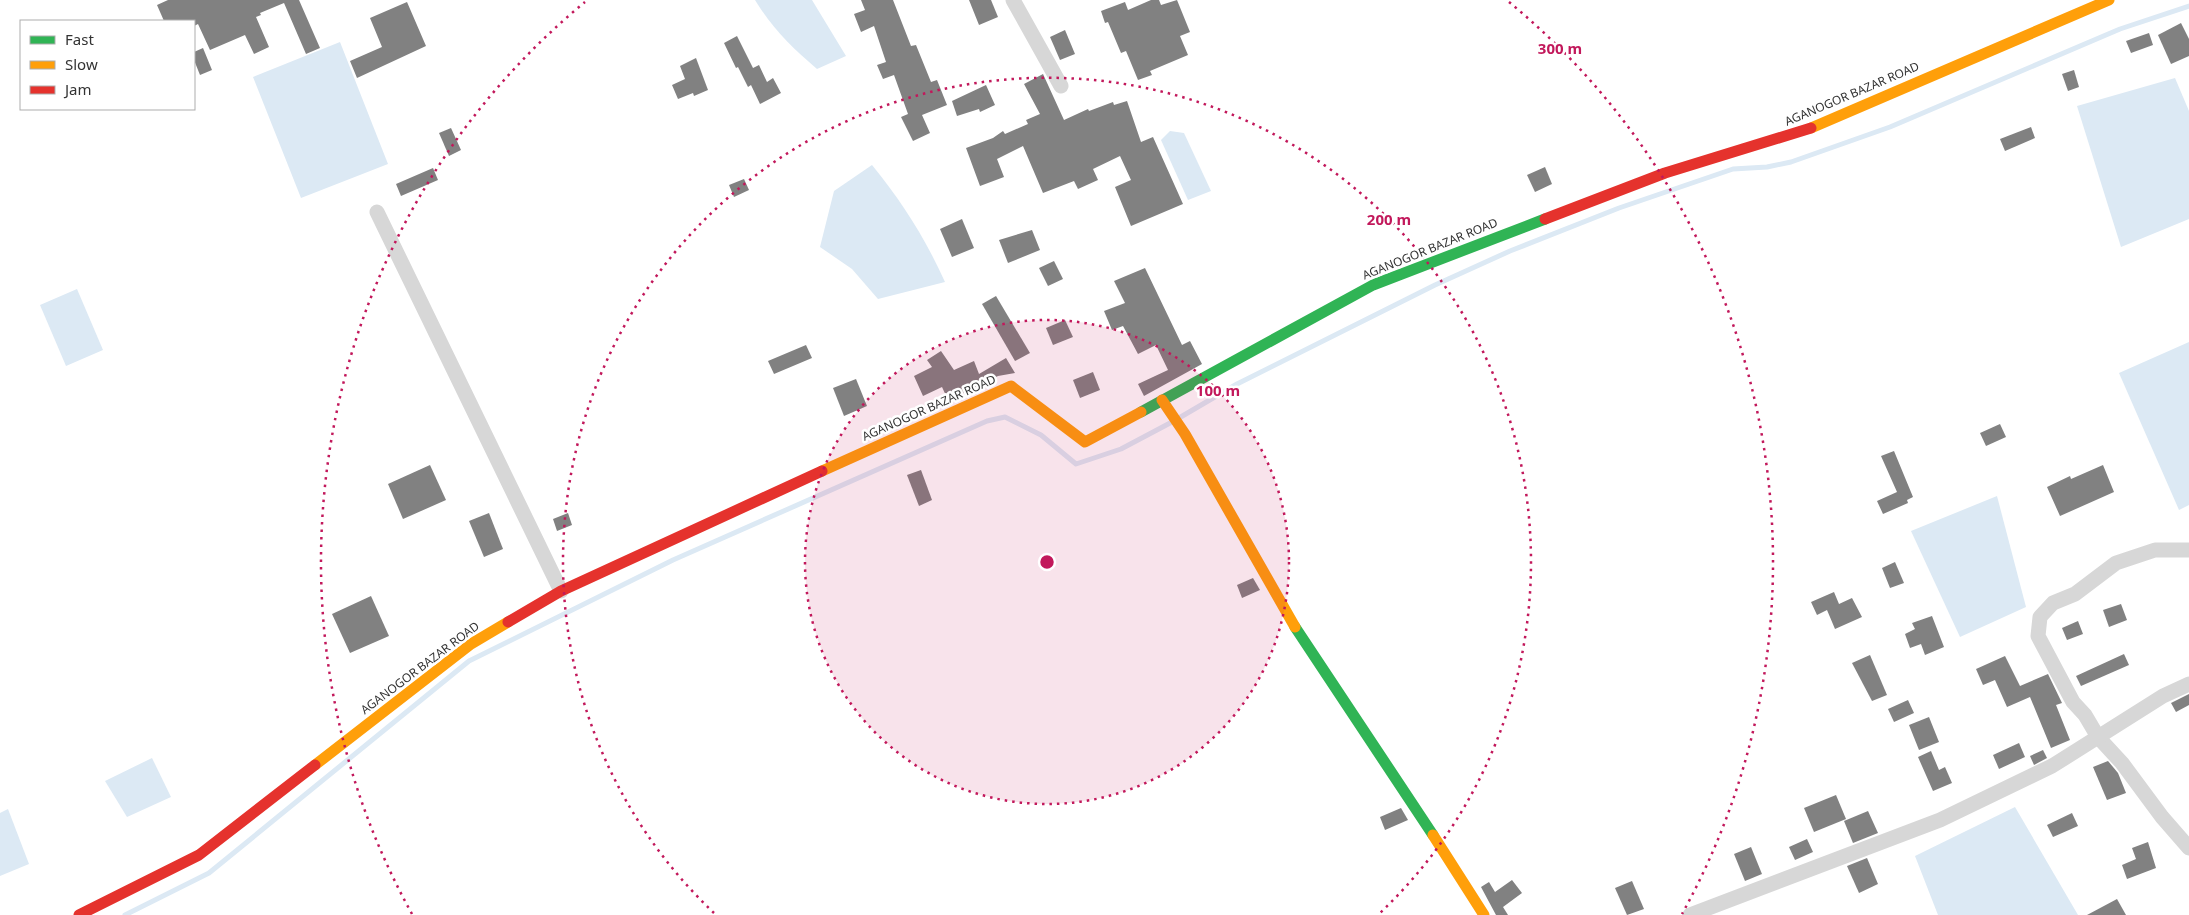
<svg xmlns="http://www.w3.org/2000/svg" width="2189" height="915" viewBox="0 0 2189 915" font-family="'Noto Sans',sans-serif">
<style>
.water{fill:#dce9f4}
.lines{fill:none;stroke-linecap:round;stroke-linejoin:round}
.stream{stroke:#dce9f4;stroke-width:5}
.building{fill:#818181}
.street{stroke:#d7d7d7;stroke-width:15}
.fast{stroke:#30b455;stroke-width:11}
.slow{stroke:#ff9f0a;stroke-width:11}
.jam{stroke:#e5322d;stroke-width:11}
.ring{fill:none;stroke:#c2185b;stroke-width:2.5;stroke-dasharray:2.5 5}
.labels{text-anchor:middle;stroke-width:5;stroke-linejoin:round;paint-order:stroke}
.street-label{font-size:12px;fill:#333;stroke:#fff}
.centre{fill:#c2185b;stroke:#fff;stroke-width:2.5}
.ring-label{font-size:15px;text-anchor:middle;font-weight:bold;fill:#c2185b;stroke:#fff;stroke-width:5;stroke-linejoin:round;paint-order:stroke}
</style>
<rect width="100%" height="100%" fill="#fff"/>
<g class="water">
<path d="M755,0h57l34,56 -29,13c-25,-21 -45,-41 -62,-69z"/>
<polygon points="340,42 388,164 301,198 253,77"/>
<polygon points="2175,78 2189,111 2189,219 2121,247 2077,106"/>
<polygon points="1170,131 1184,133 1211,191 1188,200 1161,140"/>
<path d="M872,165c31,38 53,73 73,117l-67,17 -26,-30 -32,-22 14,-56z"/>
<polygon points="77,289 103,350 66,366 40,305"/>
<polygon points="2189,342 2189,505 2179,510 2119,373"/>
<polygon points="1997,496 2026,607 1960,637 1911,531"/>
<polygon points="152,758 171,797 127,817 105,781"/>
<polygon points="2015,807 2078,915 1938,915 1915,856"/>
<polygon points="8,809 29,864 0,876 0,813"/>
</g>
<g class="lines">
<g class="stream">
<polyline points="1179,418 1237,384 1435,285 1510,251 1619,208 1733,169 1767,167 1791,162 1890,127 2120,29 2189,6"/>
<polyline points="125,915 209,873 469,661 673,560 987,421 1005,417 1041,435 1076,464 1121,449 1172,422"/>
</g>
</g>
<g class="building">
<polygon points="168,0 299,0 320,48 306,54 284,3 260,13 261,15 256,17 269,47 254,54 245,35 210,50 198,24 194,26 194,21 164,21 157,5"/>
<polygon points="861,0 893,0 911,46 916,45 931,82 937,80 947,105 922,115 930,133 913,141 901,117 908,114 894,75 883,79 877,65 886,62 874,26 861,32 854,14 865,10"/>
<polygon points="969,0 991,0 998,17 979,25"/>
<polygon points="1151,0 1159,0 1161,5 1177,0 1190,32 1180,36 1188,55 1150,71 1152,75 1138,80 1126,51 1121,53 1108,22 1105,23 1101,11 1125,2 1128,10"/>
<polygon points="407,2 426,46 357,78 350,61 382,47 370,18"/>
<polygon points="2181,23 2189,39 2189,56 2171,64 2158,35"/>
<polygon points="1065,30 1075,54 1060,60 1050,37"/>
<polygon points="2149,33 2153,45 2131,53 2126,41"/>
<polygon points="737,36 753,68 759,65 767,82 773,78 781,93 760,104 751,85 748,87 738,67 736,68 724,43"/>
<polygon points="203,48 212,70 200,75 194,60 194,52"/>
<polygon points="696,58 708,90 694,96 693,93 678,99 672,85 685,79 680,66"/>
<polygon points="2074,70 2079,87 2068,91 2062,74"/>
<polygon points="1043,74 1064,120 1088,109 1089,111 1113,102 1114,105 1127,101 1141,142 1153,137 1183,204 1131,226 1115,187 1131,180 1120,156 1093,169 1098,180 1078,189 1074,181 1043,193 1023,146 997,159 1004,177 980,186 966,148 993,138 1003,131 1005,134 1028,124 1026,120 1040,114 1024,84"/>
<polygon points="986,85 995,105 980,112 979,109 957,116 952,101"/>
<polygon points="2031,127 2035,138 2005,151 2000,139"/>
<polygon points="451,128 461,150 449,156 439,133"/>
<polygon points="1545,167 1552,184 1535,192 1527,175"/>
<polygon points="433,168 438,180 401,196 396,184"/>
<polygon points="744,179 749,190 734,197 729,185"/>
<polygon points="962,219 974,248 952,257 940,229"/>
<polygon points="1032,230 1040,250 1008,263 999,240"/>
<polygon points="1054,261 1063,279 1048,286 1039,268"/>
<polygon points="1145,268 1182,345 1190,341 1202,364 1144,396 1138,384 1168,370 1156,345 1138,354 1123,326 1112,330 1104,311 1125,303 1114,281"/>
<polygon points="996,296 1030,353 1015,361 982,304"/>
<polygon points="1065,320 1073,337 1053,345 1046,328"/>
<polygon points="806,345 812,358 774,374 768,361"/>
<polygon points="941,351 954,370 974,361 979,374 1006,358 1015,373 998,376 948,400 942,387 923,396 914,376 932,367 927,360"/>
<polygon points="1093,372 1100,390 1080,398 1073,380"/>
<polygon points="856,379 867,406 844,416 833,388"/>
<polygon points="2000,424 2006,437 1986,446 1980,433"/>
<polygon points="1894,451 1913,497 1907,500 1908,503 1883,514 1877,501 1897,492 1881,456"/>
<polygon points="430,465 446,500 403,519 388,484"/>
<polygon points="2103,465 2114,492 2060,516 2047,487 2070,476 2071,479"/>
<polygon points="921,470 932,500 919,506 907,475"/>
<polygon points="489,513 503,549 484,557 469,521"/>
<polygon points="568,513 572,525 557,531 553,519"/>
<polygon points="1895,562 1904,583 1890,588 1882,568"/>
<polygon points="1253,578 1260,590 1242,598 1237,585"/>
<polygon points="1834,592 1839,604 1852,598 1862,617 1835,629 1827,610 1817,615 1811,602"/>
<polygon points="371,596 389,636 350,653 332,614"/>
<polygon points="2121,604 2127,620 2109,627 2103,610"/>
<polygon points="1932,616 1944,647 1925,655 1921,644 1910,648 1905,634 1915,629 1912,623"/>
<polygon points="2078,621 2083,634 2067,640 2062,628"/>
<polygon points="2124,654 2129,665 2081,686 2076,676"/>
<polygon points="1870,655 1887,695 1872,701 1852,663"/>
<polygon points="2005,656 2020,686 2048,674 2062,703 2056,705 2070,740 2051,748 2030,697 2007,707 1995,680 1983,685 1976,669"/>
<polygon points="2189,694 2189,705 2176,712 2171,703"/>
<polygon points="1908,700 1914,713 1894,722 1888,709"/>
<polygon points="1929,717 1939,742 1919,750 1909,725"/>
<polygon points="2019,743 2025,757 1999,769 1993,755"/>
<polygon points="2043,750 2047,758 2034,765 2030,756"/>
<polygon points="1931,751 1939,770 1945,767 1952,783 1933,791 1918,757"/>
<polygon points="2108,761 2118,773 2126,793 2107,800 2093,767"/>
<polygon points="1836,795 1846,819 1814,832 1804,808"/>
<polygon points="1401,808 1408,820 1385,830 1380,817"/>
<polygon points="1868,811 1878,833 1853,843 1844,821"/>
<polygon points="2072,813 2078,826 2053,837 2047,825"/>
<polygon points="1807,839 1813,852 1795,860 1789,847"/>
<polygon points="2148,842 2156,868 2127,879 2122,865 2136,859 2132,848"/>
<polygon points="1751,847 1762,874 1745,881 1734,854"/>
<polygon points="1867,858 1878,884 1859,893 1847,866"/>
<polygon points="1512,880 1522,893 1503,907 1508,915 1496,915 1481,887 1489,882 1495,892"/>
<polygon points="1632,881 1644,909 1627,915 1615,888"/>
<polygon points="2117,899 2126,915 2087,915"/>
</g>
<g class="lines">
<g class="street">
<polyline points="1013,0 1061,86"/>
<polyline points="377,212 561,591"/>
<polyline points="2189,550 2155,550 2116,563 2075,594 2053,603 2040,617 2038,636 2073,702 2085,715 2098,737 2122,763 2162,817 2189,848"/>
<polyline points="1690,915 1940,820 2052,766 2163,696 2189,684"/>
</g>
<g class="fast">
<polyline points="1141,412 1373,285 1545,219"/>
<polyline points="1295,627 1433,835"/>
</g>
<g class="slow">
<polyline points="1811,128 2109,0"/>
<polyline points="1162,400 1185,434 1295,627"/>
<polyline points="822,471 1011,386 1085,442 1141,412"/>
<polyline points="315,765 471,644 508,622"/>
<polyline points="1433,835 1484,915"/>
</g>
<g class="jam">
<polyline points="1545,219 1665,173 1811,128"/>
<polyline points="508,622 561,591 822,471"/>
<polyline points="79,915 199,855 315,765"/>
</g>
</g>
<circle cx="1047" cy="562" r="242" fill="#c2185b" fill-opacity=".12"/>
<g class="ring">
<circle cx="1047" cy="562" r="242"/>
<path d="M714 913A484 484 0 1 1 1380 913"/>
<path d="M412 914A726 726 0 0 1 585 2M1509 2A726 726 0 0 1 1682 914"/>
</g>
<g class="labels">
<g class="street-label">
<text transform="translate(1852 94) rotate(-23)" y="4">AGANOGOR BAZAR ROAD</text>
<text transform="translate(1430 249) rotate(-22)" y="4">AGANOGOR BAZAR ROAD</text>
<text transform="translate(929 408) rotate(-24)" y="4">AGANOGOR BAZAR ROAD</text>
<text transform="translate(420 668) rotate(-37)" y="4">AGANOGOR BAZAR ROAD</text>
</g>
</g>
<circle cx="1047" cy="562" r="8" class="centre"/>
<g class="ring-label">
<text x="1560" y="54">300 m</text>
<text x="1389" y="225">200 m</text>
<text x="1218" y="396">100 m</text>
</g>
<rect x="20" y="20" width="175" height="90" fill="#ffffff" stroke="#adadad"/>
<rect x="30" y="36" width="25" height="8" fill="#30b455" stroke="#adadad"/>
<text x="65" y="45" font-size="15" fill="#333333">Fast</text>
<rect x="30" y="61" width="25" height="8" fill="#ff9f0a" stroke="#adadad"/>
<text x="65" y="70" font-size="15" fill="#333333">Slow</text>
<rect x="30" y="86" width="25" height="8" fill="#e5322d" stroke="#adadad"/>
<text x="65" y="95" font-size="15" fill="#333333">Jam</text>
</svg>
